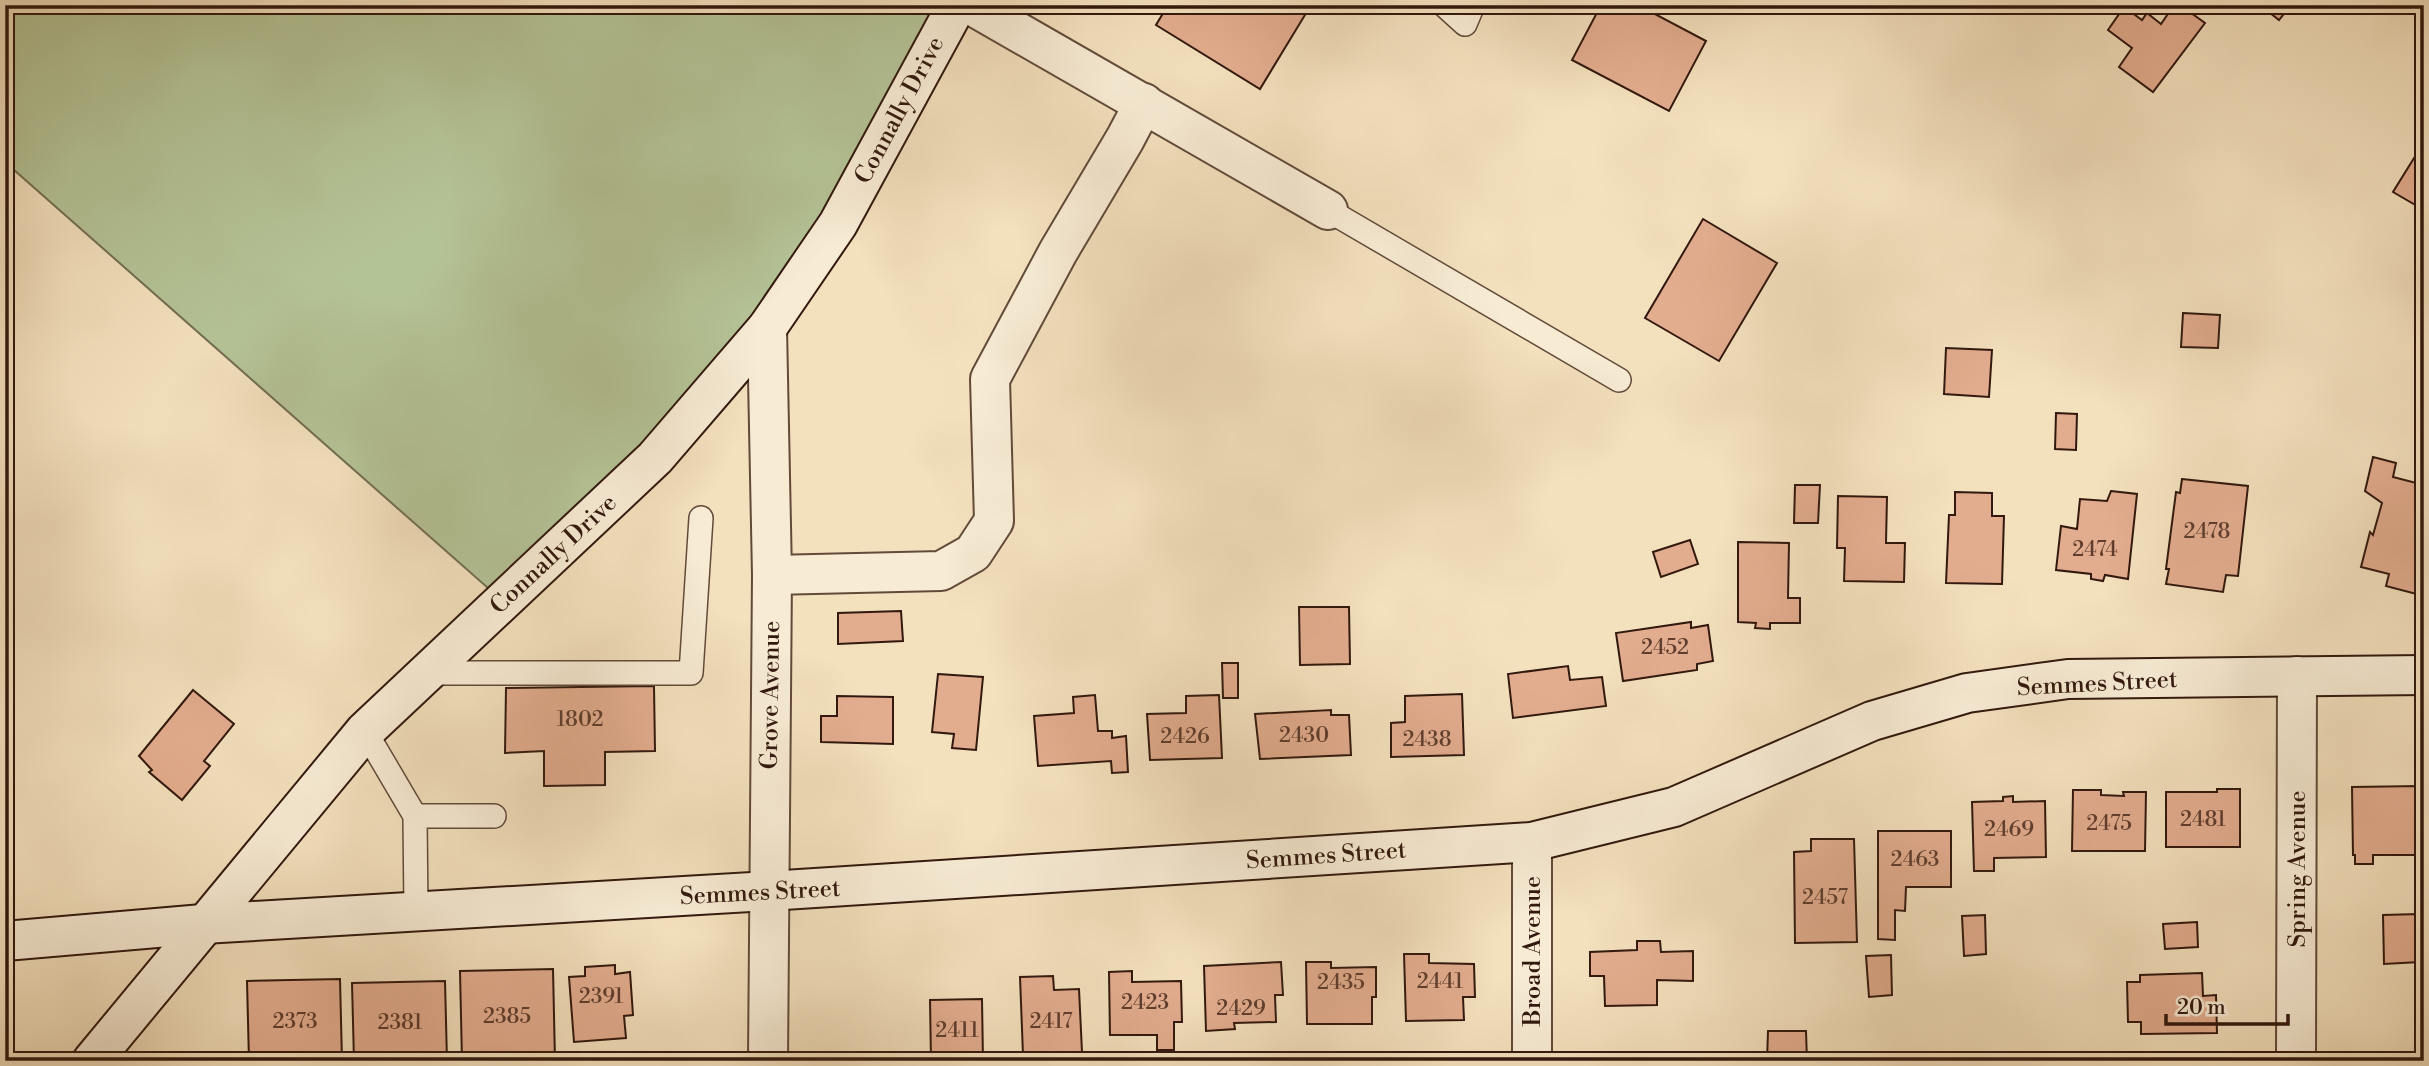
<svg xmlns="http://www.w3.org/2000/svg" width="2429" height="1066" viewBox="0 0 2429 1066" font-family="'Libre Bodoni',serif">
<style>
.green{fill:#b4c396;stroke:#736e52;stroke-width:2}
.building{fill:#e2ac8e;stroke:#32180e;stroke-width:2}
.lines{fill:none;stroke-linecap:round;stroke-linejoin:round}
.lane-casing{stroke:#624a3a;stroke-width:26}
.street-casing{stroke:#624a3a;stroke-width:42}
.secondary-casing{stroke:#32180e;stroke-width:42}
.lane{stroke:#f7ebd4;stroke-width:23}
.street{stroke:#f7ebd4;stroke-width:38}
.secondary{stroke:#f7ebd4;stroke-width:38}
.labels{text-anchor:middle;stroke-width:6;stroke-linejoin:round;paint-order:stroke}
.number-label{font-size:21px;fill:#5e3d2e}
.street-label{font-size:24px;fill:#32180e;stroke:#f7ebd4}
</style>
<rect width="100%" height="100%" fill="#f3e0bd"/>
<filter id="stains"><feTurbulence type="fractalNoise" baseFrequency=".00286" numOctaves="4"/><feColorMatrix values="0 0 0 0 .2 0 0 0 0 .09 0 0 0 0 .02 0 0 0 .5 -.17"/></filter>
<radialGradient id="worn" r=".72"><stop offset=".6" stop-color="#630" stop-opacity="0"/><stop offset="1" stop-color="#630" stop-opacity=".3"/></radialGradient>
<polygon class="green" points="5,5 972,5 765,363 497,596 5,162"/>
<g class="building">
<polygon points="1168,5 1311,5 1260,89 1156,25"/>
<polygon points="1601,5 1638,5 1706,41 1669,111 1572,60"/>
<polygon points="2174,5 2180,5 2205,23 2153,92 2119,67 2132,48 2108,30 2124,7 2142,20 2147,13 2161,24"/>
<polygon points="2260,5 2291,5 2279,20"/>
<polygon points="2424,142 2424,210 2393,192"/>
<polygon points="1703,219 1777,263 1719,361 1645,318"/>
<polygon points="2183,313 2220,315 2218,348 2181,347"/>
<polygon points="1946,348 1992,350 1989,397 1944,394"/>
<polygon points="2056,413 2077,414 2076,450 2055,449"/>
<polygon points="2373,457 2396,463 2393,477 2424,485 2424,518 2418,539 2424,541 2424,596 2386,586 2389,574 2361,567 2370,532 2373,535 2382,503 2365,491"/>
<polygon points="2182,479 2248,486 2238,576 2226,575 2223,592 2166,584 2169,569 2166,569 2176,492 2180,493"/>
<polygon points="1795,485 1820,485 1818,523 1794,523"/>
<polygon points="2111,491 2137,494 2128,579 2105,575 2103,581 2091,579 2091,574 2056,570 2061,526 2077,529 2080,499 2107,501"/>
<polygon points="1955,492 1992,493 1992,516 2004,516 2002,584 1946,583 1949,515 1955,515"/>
<polygon points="1838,496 1887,497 1886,543 1905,543 1904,582 1844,581 1845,548 1837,548"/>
<polygon points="1690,540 1698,564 1661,577 1653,552"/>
<polygon points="1738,542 1789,543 1788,598 1800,598 1800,623 1770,623 1770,629 1755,628 1756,623 1738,622"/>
<polygon points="1299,607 1349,607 1350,664 1300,665"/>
<polygon points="901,611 903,641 838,644 838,613"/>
<polygon points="1691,622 1691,628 1708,625 1713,661 1697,664 1697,670 1623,681 1616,633"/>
<polygon points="1222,663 1238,663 1238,698 1223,698"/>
<polygon points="1568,666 1570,680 1602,677 1606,706 1513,718 1508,674"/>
<polygon points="938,674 983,677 976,750 952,748 954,734 932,732"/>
<polygon points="654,686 655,751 605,752 605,785 544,786 544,751 505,753 506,688"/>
<polygon points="193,690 234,724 204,761 210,766 182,800 149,772 152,770 139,756"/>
<polygon points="1462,694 1464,755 1391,757 1391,723 1405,722 1405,696"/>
<polygon points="1095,695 1098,731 1112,731 1112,738 1126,736 1128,772 1112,773 1111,761 1038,766 1034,716 1074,713 1073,697"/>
<polygon points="1219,695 1222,758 1150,760 1147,714 1186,713 1186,696"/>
<polygon points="837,696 893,697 893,744 821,742 821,716 837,716"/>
<polygon points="1331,710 1331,715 1349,715 1351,755 1260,759 1255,714"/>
<polygon points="2420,786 2421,855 2373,855 2373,864 2355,864 2355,855 2353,855 2352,787"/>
<polygon points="2217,789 2240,789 2240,847 2166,847 2166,792 2217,792"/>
<polygon points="2073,790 2101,790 2101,795 2124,796 2123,792 2146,792 2145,851 2072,851"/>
<polygon points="2013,796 2013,802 2045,801 2046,857 1994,858 1994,871 1974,871 1972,802 2003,801 2003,797"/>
<polygon points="1878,831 1951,831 1951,887 1906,887 1905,911 1895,910 1895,940 1878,939"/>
<polygon points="1811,839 1854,839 1857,942 1795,943 1794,852 1811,851"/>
<polygon points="2419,914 2420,962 2384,964 2383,915"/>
<polygon points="1985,915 1986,954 1964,956 1962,916"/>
<polygon points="2197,922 2198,947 2165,949 2163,924"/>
<polygon points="1637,941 1660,941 1661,952 1693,951 1693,981 1657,980 1657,1005 1605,1006 1604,976 1590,976 1590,952 1637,950"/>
<polygon points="1404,954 1429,954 1429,963 1474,964 1475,997 1463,997 1464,1020 1406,1021"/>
<polygon points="1891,955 1892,995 1869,997 1866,956"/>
<polygon points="1281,962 1283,995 1275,995 1276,1022 1234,1023 1235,1029 1206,1031 1204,966"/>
<polygon points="1306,962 1331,962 1331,968 1376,967 1376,997 1372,997 1372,1024 1307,1024"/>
<polygon points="615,965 615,974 630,972 633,1015 624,1016 626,1038 574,1042 569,977 585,976 585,967"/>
<polygon points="553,969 555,1061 462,1061 460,971"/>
<polygon points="1132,971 1132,982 1181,981 1182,1022 1174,1022 1174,1050 1157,1050 1157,1035 1110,1035 1109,972"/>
<polygon points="2202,973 2203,996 2216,995 2217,1033 2141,1034 2141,1022 2128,1022 2127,982 2140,982 2140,975"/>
<polygon points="1053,976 1054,990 1079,989 1082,1052 1023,1055 1020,977"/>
<polygon points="340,979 342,1061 249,1061 247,981"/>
<polygon points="445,981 447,1061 354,1061 352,983"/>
<polygon points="982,999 983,1061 931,1061 930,1000"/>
<polygon points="1768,1031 1806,1031 1807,1061 1767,1061"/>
<polygon points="1402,1054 1440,1055 1440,1061 1403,1061"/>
</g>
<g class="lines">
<defs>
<g id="lane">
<polyline points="1444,5 1465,24 1473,5"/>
<polyline points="1328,210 1619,380"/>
<polyline points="428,673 691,673 701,518"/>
<polyline points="365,731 415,816 416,912"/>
<polyline points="415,816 494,816"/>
</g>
<g id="street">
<polyline points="971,5 1328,210"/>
<polyline points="767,328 772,575 768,1061"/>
<polyline points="772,575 941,571 973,553 994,521 990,379 1058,252 1125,139 1144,103"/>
<polyline points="1532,842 1532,1061"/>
<polyline points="2296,1061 2297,676"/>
</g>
<g id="secondary">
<polyline points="5,941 203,924 768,891 1532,842 1674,807 1872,721 1967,693 2068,679 2424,675"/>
<polyline points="92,1061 365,731 655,458 767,328 838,224 957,5"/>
</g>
</defs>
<use href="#lane" class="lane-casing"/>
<use href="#street" class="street-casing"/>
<use href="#secondary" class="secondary-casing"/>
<use href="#lane" class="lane"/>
<use href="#street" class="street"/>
<use href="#secondary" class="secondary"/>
</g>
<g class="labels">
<g class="number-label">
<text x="2207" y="538">2478</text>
<text x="2095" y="556">2474</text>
<text x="1665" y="654">2452</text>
<text x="580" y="726">1802</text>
<text x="1304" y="742">2430</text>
<text x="1185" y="743">2426</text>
<text x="1427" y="746">2438</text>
<text x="2203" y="826">2481</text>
<text x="2109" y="830">2475</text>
<text x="2009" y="836">2469</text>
<text x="1915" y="866">2463</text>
<text x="1825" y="904">2457</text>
<text x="1440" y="988">2441</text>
<text x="1341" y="989">2435</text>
<text x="601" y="1003">2391</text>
<text x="1145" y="1009">2423</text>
<text x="1241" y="1015">2429</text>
<text x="507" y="1023">2385</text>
<text x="295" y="1028">2373</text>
<text x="1051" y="1028">2417</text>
<text x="400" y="1029">2381</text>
<text x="957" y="1037">2411</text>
</g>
<g class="street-label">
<text transform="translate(899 110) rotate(-62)" y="8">Connally Drive</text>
<text transform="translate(553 554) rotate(-43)" y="8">Connally Drive</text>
<text transform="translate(2097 683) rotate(-3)" y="8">Semmes Street</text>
<text transform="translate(770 695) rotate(-89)" y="8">Grove Avenue</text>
<text transform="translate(1326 855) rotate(-4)" y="8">Semmes Street</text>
<text transform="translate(2297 869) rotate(-90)" y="8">Spring Avenue</text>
<text transform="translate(760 892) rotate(-3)" y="8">Semmes Street</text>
<text transform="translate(1532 951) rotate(-90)" y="8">Broad Avenue</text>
</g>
</g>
<rect width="2429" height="1066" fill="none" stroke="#f3e0bd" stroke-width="28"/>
<rect x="7" y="7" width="2415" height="1052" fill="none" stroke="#32180e" stroke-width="3.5"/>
<rect x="14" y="14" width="2401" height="1038" fill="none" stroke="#32180e" stroke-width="2"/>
<path d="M2166 1014v10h122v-10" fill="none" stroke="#32180e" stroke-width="3.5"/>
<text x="2177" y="1014" font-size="21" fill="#32180e" stroke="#f7ebd4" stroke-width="5" paint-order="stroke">20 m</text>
<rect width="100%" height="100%" filter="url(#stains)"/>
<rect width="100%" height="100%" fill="url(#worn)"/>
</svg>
